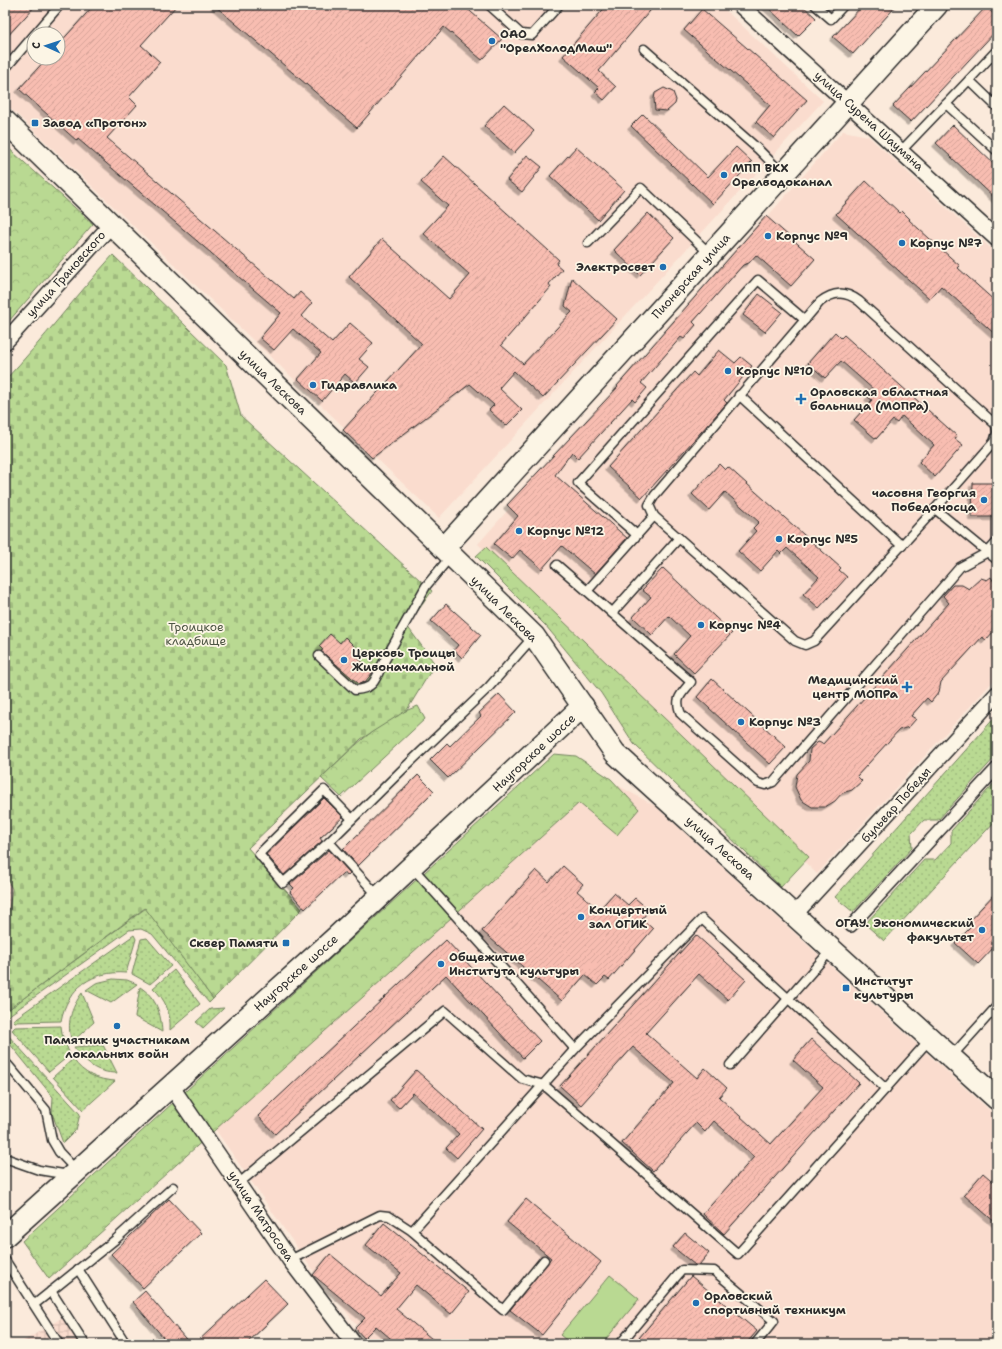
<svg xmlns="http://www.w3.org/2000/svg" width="1002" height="1349" viewBox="0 0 1002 1349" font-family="'Shantell Sans',sans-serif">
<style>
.built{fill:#fadcce;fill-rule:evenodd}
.industrial{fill:url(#industrial-grid)}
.grass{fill:url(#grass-dots);stroke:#72825e}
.forest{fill:url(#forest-crowns);stroke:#72825e}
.cemetery{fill:url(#cemetery-stones);stroke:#72825e}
.garden{fill:#b9d992;stroke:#72825e}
.building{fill:url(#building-hatch);stroke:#2b2b2b;filter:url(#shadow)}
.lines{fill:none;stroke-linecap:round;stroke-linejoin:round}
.service-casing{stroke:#2b2b2b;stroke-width:11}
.pedestrian-casing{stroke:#2b2b2b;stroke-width:14}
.minor-casing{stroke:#2b2b2b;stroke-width:18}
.secondary-casing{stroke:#2b2b2b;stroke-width:24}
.service{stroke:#fcf5e5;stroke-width:8}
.pedestrian{stroke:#fcf5e5;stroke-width:11}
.minor{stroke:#fcf5e5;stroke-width:15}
.secondary{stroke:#fcf5e5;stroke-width:21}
.poi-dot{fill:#1f6fb2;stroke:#fcf5e5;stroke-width:1.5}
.labels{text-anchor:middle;stroke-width:3.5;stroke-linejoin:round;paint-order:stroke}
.poi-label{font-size:12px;font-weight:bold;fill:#2b2b2b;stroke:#fcf5e5;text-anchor:start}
.street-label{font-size:12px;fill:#2b2b2b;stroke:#fcf5e5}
.park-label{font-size:12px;fill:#4e5645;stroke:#fcf5e5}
</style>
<defs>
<pattern id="industrial-grid" width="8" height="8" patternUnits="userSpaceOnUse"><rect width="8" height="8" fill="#fadcce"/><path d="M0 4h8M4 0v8" fill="none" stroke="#d6bdb1"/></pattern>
<pattern id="grass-dots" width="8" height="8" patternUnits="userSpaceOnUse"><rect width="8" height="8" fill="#b9d992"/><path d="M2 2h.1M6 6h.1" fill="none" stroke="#9fba7e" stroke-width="1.8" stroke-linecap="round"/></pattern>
<pattern id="forest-crowns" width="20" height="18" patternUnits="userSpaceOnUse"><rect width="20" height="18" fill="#b9d992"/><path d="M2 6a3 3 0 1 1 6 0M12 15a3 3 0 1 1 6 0" fill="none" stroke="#9fba7e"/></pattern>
<pattern id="cemetery-stones" width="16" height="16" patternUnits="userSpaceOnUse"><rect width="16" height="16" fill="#b9d992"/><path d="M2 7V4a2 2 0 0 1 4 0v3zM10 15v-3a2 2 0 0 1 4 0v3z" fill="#9fba7e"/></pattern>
<pattern id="building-hatch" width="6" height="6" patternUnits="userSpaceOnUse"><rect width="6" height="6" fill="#f8bdb1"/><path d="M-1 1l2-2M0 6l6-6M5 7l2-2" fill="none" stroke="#d5a398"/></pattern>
<filter id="shadow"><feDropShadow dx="-3.5" dy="3.5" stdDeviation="0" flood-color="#0004"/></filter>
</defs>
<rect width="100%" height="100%" fill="#fbeadb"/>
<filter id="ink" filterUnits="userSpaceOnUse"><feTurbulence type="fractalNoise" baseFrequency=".025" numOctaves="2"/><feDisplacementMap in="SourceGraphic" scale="8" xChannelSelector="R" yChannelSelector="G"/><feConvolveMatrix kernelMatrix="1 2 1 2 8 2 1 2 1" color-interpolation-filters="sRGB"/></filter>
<g filter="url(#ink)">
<g class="built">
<path d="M5,5h715l103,96 -384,417 -434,-415zM34,34h24v24h-24z"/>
<polygon points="843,131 868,136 997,254 997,677 817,874 478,544"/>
<polygon points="594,772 655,806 997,1117 997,1344 372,1344 309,1265 209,1120"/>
</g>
<g class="industrial">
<polygon points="5,874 12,889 5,937"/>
<polygon points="63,1317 79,1344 19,1344"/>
</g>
<g class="grass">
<polygon points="997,715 997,755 938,820 924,820 911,834 912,848 853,912 835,897"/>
<polygon points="997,780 997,819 884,941 865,924 924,860 935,860 951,843 951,831"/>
<polygon points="146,908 213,999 209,1003 152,934 141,929 129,930 5,1018 5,1012"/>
<path d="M134,935l2,4 -10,34c-33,-3 -59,15 -65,48l-46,1 -2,-2z"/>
<polygon points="147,938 171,966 150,984 132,974 141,939"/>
<path d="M174,970l26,34 -30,26c1,-17 -4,-30 -17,-42z"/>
<polygon points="113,979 127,980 137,984 111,1003 86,990 96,983"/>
<path d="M140,987c17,11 21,27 22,45l-27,-15z"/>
<path d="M82,993l12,29 -22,20c-6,-18 -1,-34 10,-49z"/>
<polygon points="224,1008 203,1028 196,1022 210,1009"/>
<polygon points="5,1025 5,1032 80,1114 76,1130 63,1143 52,1113 53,1097 5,1038"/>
<polygon points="61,1026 62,1034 70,1055 49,1072 12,1030 15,1027"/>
<path d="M103,1045l14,28c-21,0 -32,-10 -43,-26z"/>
<path d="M73,1059c10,15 25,21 42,22l-32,29 -30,-33z"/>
</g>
<g class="forest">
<polygon points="5,145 93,224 9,321 5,314"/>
<polygon points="486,547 809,857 781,887 634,744 601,693 546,626 476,556"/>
<path d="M418,706l7,13 -84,78 -20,-19c29,-28 59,-59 97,-72z"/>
<polygon points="554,754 576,756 611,779 639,809 617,835 579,803 49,1279 22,1241"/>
</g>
<path class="cemetery" d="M113,255l113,110 15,51 191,175 -25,35 28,38 -28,46 -46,29 -113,109 54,61 -89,90 -68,-91 -140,104v-75l7,-48 -7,-15v-494c38,-40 71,-84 108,-125z"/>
<polygon class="garden" points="610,1275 639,1299 602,1344 571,1344 560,1335"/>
<g class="building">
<polygon points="5,5 36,5 5,39"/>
<polygon points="94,5 177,5 141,45 160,62 129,97 137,105 107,138 294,299 300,292 312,303 301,316 332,343 350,323 373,343 359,359 369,367 355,383 345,374 322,401 298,379 321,353 293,329 274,350 260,338 281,313 78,139 77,141 19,89 47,58 58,58 58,45"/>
<polygon points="214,5 463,5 502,39 482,60 444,27 357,128"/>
<polygon points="607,5 655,5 599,71 616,87 604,100 595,92 599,88 563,56"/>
<polygon points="765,5 802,5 816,18 798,36"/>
<polygon points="863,5 897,5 853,54 833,37"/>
<polygon points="986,7 997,17 997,30 911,122 893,106"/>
<polygon points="702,9 807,100 774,138 756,122 770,105 684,30"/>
<polygon points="664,88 673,92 676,100 675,104 667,111 655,110 654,99 655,93"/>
<polygon points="504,104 534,131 514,153 484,126"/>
<polygon points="643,114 708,177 736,147 752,162 713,204 631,126"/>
<polygon points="953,125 997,167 997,200 936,143"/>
<polygon points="576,147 624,190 598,220 550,176"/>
<polygon points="527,155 542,167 522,192 507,180"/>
<polygon points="444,156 559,260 556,264 562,269 549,284 551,287 501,345 523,364 572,312 565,306 572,278 617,319 543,398 514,371 499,388 522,410 506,426 489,410 494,405 470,384 372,458 343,430 422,344 349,277 382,239 449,299 470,275 423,233 448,206 421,182"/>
<polygon points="866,181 900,213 902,211 910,219 909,220 960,266 958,268 997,303 997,336 941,286 930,299 836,214"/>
<polygon points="648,213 674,238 640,275 614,250"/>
<polygon points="766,216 815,259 791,286 756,255 749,263 743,265 693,322 696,325 684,339 681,337 641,383 647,388 635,402 632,399 578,458 572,452 555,475 627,538 595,574 562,546 542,569 520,550 512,559 494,544 518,516 507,505 618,387 617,386"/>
<polygon points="759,294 782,312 765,332 743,315"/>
<polygon points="835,332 841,338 844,335 957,436 955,439 963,445 935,477 919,462 934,445 902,416 897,423 893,420 876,439 854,420 872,400 868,397 874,390 841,361 825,378 808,363"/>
<polygon points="719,350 735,363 741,357 752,366 724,400 727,403 642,498 608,467 693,372 697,376"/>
<polygon points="719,464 725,470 728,467 841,568 839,570 847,577 819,608 803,594 819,577 787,548 781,554 778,551 760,571 738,551 756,531 753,528 759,522 725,492 709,510 692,494"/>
<polygon points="973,483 995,483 995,517 972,517"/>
<polygon points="663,568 732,633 694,673 674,654 690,636 669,616 652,635 633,617 651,597 642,590"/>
<polygon points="991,577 997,587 997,620 994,623 993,632 986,640 982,637 941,682 939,692 931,702 927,698 911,716 916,719 909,727 899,730 857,776 862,781 852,790 842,793 835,801 825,807 812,807 801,800 795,787 797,774 809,761 810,749 818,742 823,744 949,603 943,596 953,585 962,585 969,589 981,578 987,580"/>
<polygon points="446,604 481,635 462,658 454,650 458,645 431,621"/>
<polygon points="330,634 340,643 345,637 357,649 353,653 373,672 365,682 359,684 321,651 323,650 319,646"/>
<polygon points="712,679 786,747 770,764 697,697"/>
<polygon points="499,694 516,712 448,778 430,760 447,743 450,746 481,716 479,713"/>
<polygon points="418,775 434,791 358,866 343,849"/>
<polygon points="324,798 343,817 320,838 322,841 284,875 266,854"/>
<polygon points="329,850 350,873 347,876 344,872 305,909 290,892 294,888 290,884"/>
<polygon points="563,866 583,884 577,891 599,910 614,893 628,905 635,898 649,910 642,919 653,929 609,980 605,977 597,985 585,975 562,1001 482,931 536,870 549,882"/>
<polygon points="997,891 997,935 991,941 996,945 978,964 955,943 972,926 968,922"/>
<polygon points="696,935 746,980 728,1000 699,974 646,1033 697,1078 705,1068 727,1088 719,1097 771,1144 823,1087 793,1060 811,1039 859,1083 724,1234 703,1214 754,1157 714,1121 705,1132 696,1123 653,1171 622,1143 674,1083 633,1047 581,1105 560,1086"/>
<polygon points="446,940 540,1041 523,1058 446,975 275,1134 258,1116"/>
<polygon points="416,1070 482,1129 457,1158 446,1148 459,1134 413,1093 399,1108 390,1100"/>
<polygon points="983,1173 997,1185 997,1224 964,1195"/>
<polygon points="169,1199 201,1233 143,1288 111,1254"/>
<polygon points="526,1199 601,1262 542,1335 510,1310 551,1258 507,1222"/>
<polygon points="384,1223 469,1292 451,1314 416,1285 396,1309 438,1344 397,1344 376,1326 364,1338 355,1328 365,1318 313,1275 330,1254 381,1296 401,1273 366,1245"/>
<polygon points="685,1233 709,1253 699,1265 695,1265 673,1247"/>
<polygon points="691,1276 757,1331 746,1344 634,1344"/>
<polygon points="264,1279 288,1304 246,1344 195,1344"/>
<polygon points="145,1291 190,1344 169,1344 133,1302"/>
</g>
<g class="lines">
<defs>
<g id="service">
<polyline points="489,5 521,34 532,35 559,5"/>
<polyline points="815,5 831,19 844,5"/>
<polyline points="35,34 60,5"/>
<polyline points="644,49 758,149 783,174"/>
<polyline points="5,69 34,35"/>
<polyline points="969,80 997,50"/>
<polyline points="946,104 997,151"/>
<polyline points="901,151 969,80 997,107"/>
<polyline points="588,243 641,188 710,254"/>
<polyline points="739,395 902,546"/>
<path d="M997,431l-1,-6 -137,-124c-14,-10 -25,-10 -39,1l-165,193 -6,10 5,11 141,125 10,4 9,-4 121,-132 59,-67 3,-9"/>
<polyline points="935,509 997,560"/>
<polyline points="637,535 578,483 758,280 805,320"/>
<polyline points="557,565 587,591 654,516"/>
<polyline points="587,591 612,613 679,538"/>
<path d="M612,613l79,69c-10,13 -17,16 -10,32l77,69 7,2 8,-3 187,-215 28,-15 9,-10"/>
<path d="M319,656l36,34c17,-1 20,-8 26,-23l45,-81 25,-30"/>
<polyline points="329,842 283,883 259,854 324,790 352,819"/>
<polyline points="412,867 575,1049"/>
<polyline points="379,897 329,842 404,768 489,687 534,636"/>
<polyline points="951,1057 997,1006"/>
<polyline points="730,1065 831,950"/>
<polyline points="5,1067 8,1065 46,1110 52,1140 59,1152 76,1170"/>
<polyline points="5,1158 39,1170 69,1175"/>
<polyline points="238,1184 445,1011 522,1079 544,1085 738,1254 930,1039"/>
<polyline points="412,1231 575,1049 702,919 886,1089"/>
<polyline points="5,1260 59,1344"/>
<polyline points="290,1260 380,1215 389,1216 412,1231 503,1310 544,1260"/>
<polyline points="78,1269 126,1344"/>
<polyline points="51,1291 85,1344"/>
<polyline points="35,1304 116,1239 173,1187"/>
<polyline points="620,1344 682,1270 714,1271 774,1321 755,1344"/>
</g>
<polyline id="pedestrian" points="851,926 997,768"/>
<g id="minor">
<polyline points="740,5 997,239"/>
<polyline points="5,342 111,225"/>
<polyline points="794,915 997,694"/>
<polyline points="171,1086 290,1260 354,1344"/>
</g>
<g id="secondary">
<polyline points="5,121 534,636 615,753 997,1099"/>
<polyline points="444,548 937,5"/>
<polyline points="5,1236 335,938 583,706"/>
</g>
</defs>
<use href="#service" class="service-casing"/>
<use href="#pedestrian" class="pedestrian-casing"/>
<use href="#minor" class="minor-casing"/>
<use href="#secondary" class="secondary-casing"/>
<use href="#service" class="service"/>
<use href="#pedestrian" class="pedestrian"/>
<use href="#minor" class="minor"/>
<use href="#secondary" class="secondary"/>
</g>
</g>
<g class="poi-dot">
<circle cx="492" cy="41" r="4"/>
<rect x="31" y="119" width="8" height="8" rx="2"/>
<circle cx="724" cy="175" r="4"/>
<circle cx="768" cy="236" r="4"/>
<circle cx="902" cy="243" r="4"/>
<circle cx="663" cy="267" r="4"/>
<circle cx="728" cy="371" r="4"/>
<circle cx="313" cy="385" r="4"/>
<path d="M799 393h4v4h4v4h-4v4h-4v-4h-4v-4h4z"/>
<circle cx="984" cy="500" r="4"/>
<circle cx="519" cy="531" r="4"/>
<circle cx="779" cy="539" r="4"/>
<circle cx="701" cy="625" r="4"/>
<circle cx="344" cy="660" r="4"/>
<path d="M905 681h4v4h4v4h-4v4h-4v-4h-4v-4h4z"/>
<circle cx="741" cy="722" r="4"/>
<circle cx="581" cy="917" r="4"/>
<circle cx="982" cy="930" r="4"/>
<rect x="282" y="939" width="8" height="8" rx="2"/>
<circle cx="441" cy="964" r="4"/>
<rect x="842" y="984" width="8" height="8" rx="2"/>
<circle cx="117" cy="1026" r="4"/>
<circle cx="696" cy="1303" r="4"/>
</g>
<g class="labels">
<g class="poi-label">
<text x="500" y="38">ОАО<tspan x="500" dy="14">"ОрелХолодМаш"</tspan></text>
<text x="43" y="127">Завод «Протон»</text>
<text x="732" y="172">МПП ВКХ<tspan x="732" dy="14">Орелводоканал</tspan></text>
<text x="776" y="240">Корпус №9</text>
<text x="910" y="247">Корпус №7</text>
<text x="655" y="271" text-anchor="end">Электросвет</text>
<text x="736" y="375">Корпус №10</text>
<text x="321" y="389">Гидравлика</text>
<text x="810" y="396">Орловская областная<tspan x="810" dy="14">больница (МОПРа)</tspan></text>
<text x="976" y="497" text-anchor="end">часовня Георгия<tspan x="976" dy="14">Победоносца</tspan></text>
<text x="527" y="535">Корпус №12</text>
<text x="787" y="543">Корпус №5</text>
<text x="709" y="629">Корпус №4</text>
<text x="352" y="657">Церковь Троицы<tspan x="352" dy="14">Живоначальной</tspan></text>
<text x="898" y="684" text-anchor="end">Медицинский<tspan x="898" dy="14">центр МОПРа</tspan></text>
<text x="749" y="726">Корпус №3</text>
<text x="589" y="914">Концертный<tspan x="589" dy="14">зал ОГИК</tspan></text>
<text x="974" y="927" text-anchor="end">ОГАУ. Экономический<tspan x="974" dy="14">факультет</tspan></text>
<text x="278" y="947" text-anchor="end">Сквер Памяти</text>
<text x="449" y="961">Общежитие<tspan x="449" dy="14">Института культуры</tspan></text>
<text x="854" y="985">Институт<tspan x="854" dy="14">культуры</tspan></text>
<text x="117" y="1044" text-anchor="middle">Памятник участникам<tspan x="117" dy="14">локальных войн</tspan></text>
<text x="704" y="1300">Орловский<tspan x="704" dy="14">спортивный техникум</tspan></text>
</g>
<g class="street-label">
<text transform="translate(869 121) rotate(42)" y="4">улица Сурена Шаумяна</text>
<text transform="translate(66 274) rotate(-48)" y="4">улица Грановского</text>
<text transform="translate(691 276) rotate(-48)" y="4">Пионерская улица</text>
<text transform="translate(273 382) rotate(44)" y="4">улица Лескова</text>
<text transform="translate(504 609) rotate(45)" y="4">улица Лескова</text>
<text transform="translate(534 753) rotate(-43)" y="4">Наугорское шоссе</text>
<text transform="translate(896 805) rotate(-48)" y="4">бульвар Победы</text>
<text transform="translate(720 848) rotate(42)" y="4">улица Лескова</text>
<text transform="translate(296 973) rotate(-42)" y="4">Наугорское шоссе</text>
<text transform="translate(261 1216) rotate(56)" y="4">улица Матросова</text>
</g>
<g class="park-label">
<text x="196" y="631">Троицкое<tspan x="196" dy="14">кладбище</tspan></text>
</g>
</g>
<rect width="1002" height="1349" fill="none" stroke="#fcf5e5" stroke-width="20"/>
<rect x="10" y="10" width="982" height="1329" fill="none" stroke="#2b2b2b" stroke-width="1.5" filter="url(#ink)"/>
<g transform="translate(46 46) rotate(273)"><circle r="19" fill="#fcf5e5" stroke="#a8a49b"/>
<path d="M0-3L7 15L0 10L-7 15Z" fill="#1f6fb2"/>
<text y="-6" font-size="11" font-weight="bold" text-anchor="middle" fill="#2b2b2b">С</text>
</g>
</svg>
